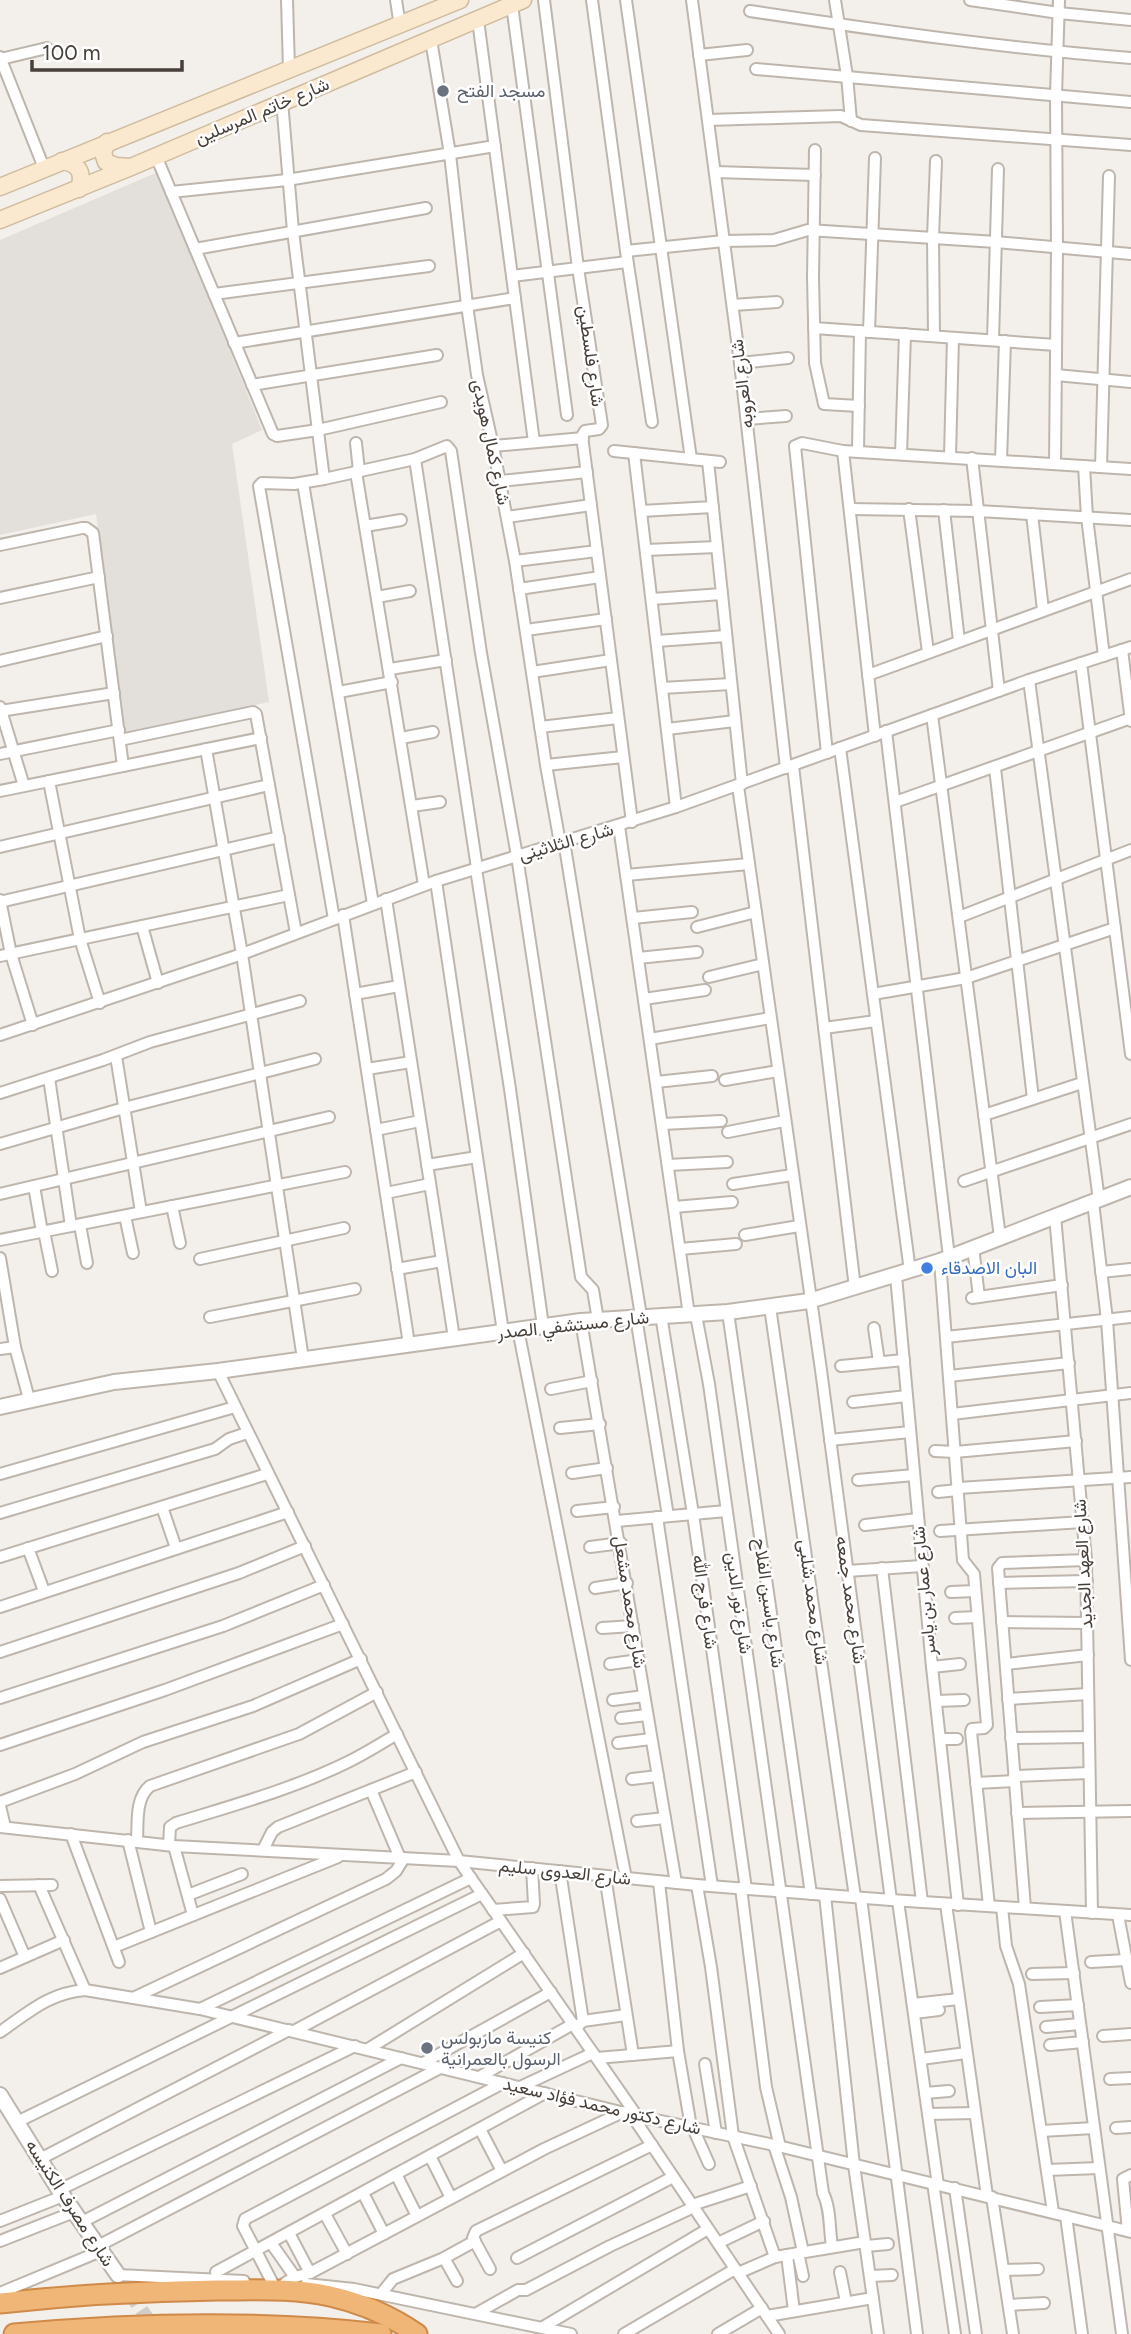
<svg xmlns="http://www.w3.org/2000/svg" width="1131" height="2334" viewBox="0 0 1131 2334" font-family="Figtree,Vazirmatn,sans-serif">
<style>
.industrial{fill:#e3dfdb}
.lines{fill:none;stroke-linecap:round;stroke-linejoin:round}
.tertiary-tunnel{stroke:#d1ccc7;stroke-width:14;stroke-dasharray:14 7;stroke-linecap:butt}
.minor-casing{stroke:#beb6ad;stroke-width:14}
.tertiary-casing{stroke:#beb6ad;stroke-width:18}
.secondary-casing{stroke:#cfbb9e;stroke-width:19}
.motorway-casing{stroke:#cf8a49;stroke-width:23}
.minor{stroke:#fff;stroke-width:10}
.tertiary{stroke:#fff;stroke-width:14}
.secondary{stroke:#fae9ce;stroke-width:16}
.motorway{stroke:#f0b678;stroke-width:19}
.worship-dot{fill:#6b7280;stroke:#fff;stroke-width:2.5}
.shop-dot{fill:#3f7fe0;stroke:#fff;stroke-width:2.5}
.labels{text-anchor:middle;stroke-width:5;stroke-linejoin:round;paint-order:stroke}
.worship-label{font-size:18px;fill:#5b616d;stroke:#fff;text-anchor:start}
.street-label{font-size:18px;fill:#473f39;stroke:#fff}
.shop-label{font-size:18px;fill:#366cbe;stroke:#fff;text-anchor:start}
</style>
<rect width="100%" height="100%" fill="#f3efea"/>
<polygon class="industrial" points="158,172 262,430 232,444 269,702 126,733 96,514 0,535 0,240"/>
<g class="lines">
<polyline class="tertiary-tunnel" points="118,2275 155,2330"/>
<defs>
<g id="minor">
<polyline points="287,0 289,69"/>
<polyline points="396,0 400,26"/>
<polyline points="544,0 578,268 602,425 599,429 585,431 582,436 632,822"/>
<polyline points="592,0 626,251 652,422"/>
<polyline points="626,0 691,459"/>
<polyline points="692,0 740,363 786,768"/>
<polyline points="835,0 847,76 851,121"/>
<polyline points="970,0 1059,13 1131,20"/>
<polyline points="512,5 567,415"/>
<path d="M750,11c126,19 253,37 381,47"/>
<polyline points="478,20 534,442"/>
<polyline points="431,40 450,154 467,305 477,375 493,446 515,561 546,765 560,843"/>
<polyline points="699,55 747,50"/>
<polyline points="0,57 44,168"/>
<polyline points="1,59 47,48"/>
<polyline points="756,69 1131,102"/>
<polyline points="282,101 293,231 324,479"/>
<polyline points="708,120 841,116 861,125 1131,145"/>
<polyline points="815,150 813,278 815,363 824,404 859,406"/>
<polyline points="156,156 273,434 277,436 318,430 441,402"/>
<polyline points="715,172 815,175"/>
<polyline points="171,192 287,180 495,146"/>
<polyline points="195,249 426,208"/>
<polyline points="626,251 724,241 774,240 808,230 996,242 1131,254"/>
<polyline points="512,276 627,262"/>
<polyline points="214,294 429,266"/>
<polyline points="733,305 777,302"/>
<polyline points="814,328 1056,345"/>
<polyline points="869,332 875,158"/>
<polyline points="934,336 933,237 936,161"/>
<polyline points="993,340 998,169"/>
<polyline points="234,343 515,298"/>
<polyline points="740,363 788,358"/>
<polyline points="1056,375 1131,382"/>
<polyline points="252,385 437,355"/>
<polyline points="747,419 786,416"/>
<polyline points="356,443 359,471"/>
<polyline points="493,446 583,438"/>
<polyline points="614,451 720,462"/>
<polyline points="843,451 875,736"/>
<polyline points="858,451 860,331"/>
<polyline points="634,453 676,807"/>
<polyline points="901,454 905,334"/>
<polyline points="950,456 953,338"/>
<polyline points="972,458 999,691"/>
<polyline points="415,459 477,868"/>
<polyline points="1001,460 1005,341"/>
<polyline points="708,461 742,784"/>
<polyline points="1055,464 1057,248 1056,95 1059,0"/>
<polyline points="1084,466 1087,517 1104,656"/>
<polyline points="1101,467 1109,176"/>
<polyline points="356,472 424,885"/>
<polyline points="500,481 587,472"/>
<polyline points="303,483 373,904"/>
<polyline points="850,509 978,511 1131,520"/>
<polyline points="909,509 928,652"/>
<polyline points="944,510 959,641"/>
<polyline points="641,511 713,507"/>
<polyline points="1032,514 1043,610"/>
<polyline points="507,517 591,505"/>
<polyline points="365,526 401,520"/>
<polyline points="0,545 82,528 86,528 93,533 123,766"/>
<polyline points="646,550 717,547"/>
<polyline points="515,561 597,551"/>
<polyline points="519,589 600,577"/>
<polyline points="377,597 410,591"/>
<polyline points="0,598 99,577"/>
<polyline points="652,599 722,594"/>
<polyline points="526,630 606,619"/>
<polyline points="657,641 726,636"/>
<polyline points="1122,650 1131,721"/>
<polyline points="0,661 107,636"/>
<polyline points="1081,663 1131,1054"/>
<polyline points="390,669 446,660"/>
<polyline points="532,672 611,660"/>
<polyline points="868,675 1131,579"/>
<polyline points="1029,680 1099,1200"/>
<polyline points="662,688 731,684"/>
<polyline points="339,692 392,682"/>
<polyline points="0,707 24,786"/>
<polyline points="0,711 114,693"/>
<polyline points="932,715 1000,1237"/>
<polyline points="540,727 618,718"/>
<polyline points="667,729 735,721"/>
<polyline points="886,731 949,1257"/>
<polyline points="401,738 433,732"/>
<polyline points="120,740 253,712 256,714 296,933"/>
<polyline points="840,748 910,1271"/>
<polyline points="206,749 242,954 303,1359"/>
<polyline points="827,753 795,446 802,443 843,451 1131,469"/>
<polyline points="0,754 119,730"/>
<polyline points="546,765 623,757"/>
<polyline points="793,766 855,1288"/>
<polyline points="995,768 1033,1099"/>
<polyline points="49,781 80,939 100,1003"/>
<polyline points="738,786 821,1370 891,1900"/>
<polyline points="0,791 261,738"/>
<polyline points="895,802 1131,718"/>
<polyline points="412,806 440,802"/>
<polyline points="619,826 689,1315"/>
<polyline points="564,841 641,1316"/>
<polyline points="0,847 269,785"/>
<polyline points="476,869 510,1089 543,1326"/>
<polyline points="626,875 749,864"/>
<polyline points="436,881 503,1332"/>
<polyline points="386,899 454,1338"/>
<polyline points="0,900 11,954 33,1025"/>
<polyline points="0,902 279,837"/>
<polyline points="343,915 409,1344"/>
<polyline points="959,917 1131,850"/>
<polyline points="633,918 692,912"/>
<polyline points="334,919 259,486 262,483 294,484 324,479 415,459 447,446 451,451 481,653 517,856 581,1277 593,1290 598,1320"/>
<polyline points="142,926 158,983"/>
<polyline points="697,927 756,912"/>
<polyline points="0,956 289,895"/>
<polyline points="638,958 697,952"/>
<polyline points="709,977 763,964"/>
<polyline points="355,994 399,986"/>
<polyline points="873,994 966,978 1115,928"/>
<polyline points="644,999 705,990"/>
<polyline points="824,1028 876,1021"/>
<polyline points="0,1035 242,954 436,881 676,807 1029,680 1131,647"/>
<polyline points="650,1039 770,1018"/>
<polyline points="116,1056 141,1212"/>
<polyline points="367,1069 411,1062"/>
<polyline points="49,1078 71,1226"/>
<polyline points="725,1080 778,1071"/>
<polyline points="656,1082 712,1076"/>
<polyline points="0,1093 103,1060 150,1042 300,1001"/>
<polyline points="984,1115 1082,1083"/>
<polyline points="663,1124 721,1121"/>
<polyline points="376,1130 420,1121"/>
<polyline points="728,1132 784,1121"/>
<polyline points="0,1144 124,1108 315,1059"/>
<polyline points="427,1165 477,1157"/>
<polyline points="668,1165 727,1162"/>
<polyline points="964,1181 1131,1124"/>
<polyline points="733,1184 792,1175"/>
<polyline points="34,1186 42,1232"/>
<polyline points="386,1193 430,1184"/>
<polyline points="0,1194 329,1117"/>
<polyline points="1093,1202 1107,1320 1131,1660"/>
<polyline points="172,1206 180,1243"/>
<polyline points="674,1207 732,1202"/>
<polyline points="125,1216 133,1253"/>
<polyline points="1055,1216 1086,1560 1092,1913"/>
<polyline points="80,1225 87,1263"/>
<polyline points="44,1231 52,1271"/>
<polyline points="745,1235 799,1226"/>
<polyline points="0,1240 345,1172"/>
<polyline points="973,1247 979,1297"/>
<polyline points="680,1249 736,1244"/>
<polyline points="0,1258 15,1347 29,1399"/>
<polyline points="200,1259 344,1228"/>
<polyline points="940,1261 963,1560 974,1574 987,1725 984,1728 972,1729 971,1732 989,1906"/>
<polyline points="397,1269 442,1261"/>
<polyline points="1101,1272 1131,1269"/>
<polyline points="896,1276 932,1667 958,1905"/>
<polyline points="972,1298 1062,1285"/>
<polyline points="770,1307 855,1897"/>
<polyline points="728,1312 811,1894"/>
<polyline points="661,1315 693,1514 746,1889"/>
<path d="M696,1315l13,69 114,809c8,16 6,36 9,53"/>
<polyline points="210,1317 355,1289"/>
<polyline points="636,1317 668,1516"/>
<path d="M581,1321c33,187 62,375 95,562"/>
<polyline points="874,1328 879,1362"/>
<polyline points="518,1329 626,1878"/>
<polyline points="946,1337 1131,1317"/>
<polyline points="0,1349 15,1347"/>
<polyline points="841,1366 904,1360"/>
<polyline points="218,1371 459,1861 637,2116"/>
<polyline points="949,1376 1069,1363"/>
<polyline points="551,1389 592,1381"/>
<polyline points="853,1402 907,1396"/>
<polyline points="952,1414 1131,1393"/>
<polyline points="560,1428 600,1424"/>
<polyline points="830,1440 910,1432"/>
<polyline points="935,1451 955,1452 1076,1441"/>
<polyline points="572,1473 607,1468"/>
<polyline points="0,1474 235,1407"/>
<polyline points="858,1480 914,1475"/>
<polyline points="958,1488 1131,1477"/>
<polyline points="938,1492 958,1490"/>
<polyline points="162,1507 176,1548"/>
<polyline points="577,1511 614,1507"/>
<polyline points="0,1513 215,1449 229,1439 247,1433"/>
<polyline points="657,1517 712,1886"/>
<polyline points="617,1521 726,1511"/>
<polyline points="865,1525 918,1519"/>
<polyline points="940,1531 1083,1522"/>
<polyline points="590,1547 621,1543"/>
<polyline points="28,1548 44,1591"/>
<polyline points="0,1557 267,1474"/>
<polyline points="882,1568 922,1902"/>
<polyline points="847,1571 922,1566"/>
<polyline points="999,1583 1087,1581"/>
<polyline points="595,1588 627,1583"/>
<polyline points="951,1592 975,1591"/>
<polyline points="0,1607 288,1512"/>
<polyline points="955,1618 977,1617"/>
<polyline points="1002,1622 1087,1623"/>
<polyline points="602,1628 633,1626"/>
<polyline points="0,1652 239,1573 305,1546"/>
<polyline points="610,1664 639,1660"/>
<polyline points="1006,1664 1088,1655"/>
<polyline points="932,1667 960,1664"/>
<polyline points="0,1698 223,1626 324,1585"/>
<polyline points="1008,1699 1088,1694"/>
<polyline points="613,1700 644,1696"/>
<polyline points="936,1701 964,1700"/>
<polyline points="621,1718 647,1715"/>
<polyline points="1011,1738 1089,1737"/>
<polyline points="940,1739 957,1739"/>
<polyline points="618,1743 651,1739"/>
<polyline points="0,1745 165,1690 343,1624"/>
<polyline points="1014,1776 1089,1773"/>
<polyline points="632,1779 658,1776"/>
<polyline points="976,1783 1015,1781"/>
<polyline points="371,1790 400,1858"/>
<polyline points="0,1802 75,1774 143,1742 253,1706 361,1659"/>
<polyline points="0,1806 5,1827"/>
<polyline points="1017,1813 1131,1811"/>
<polyline points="637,1821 665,1818"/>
<polyline points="0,1827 174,1846 459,1861 697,1885 891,1900 1131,1915"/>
<polyline points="71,1834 119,1962"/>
<polyline points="128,1840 151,1932"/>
<path d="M137,1841c1,-18 -2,-43 13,-55l149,-52 78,-42"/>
<path d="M169,1845l1,-18 6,-4c58,-18 120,-35 174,-62 16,-8 32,-18 47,-27"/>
<polyline points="174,1846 193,1915"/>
<polyline points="263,1850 272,1832 278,1827 416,1772"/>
<polyline points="560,1871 583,2021"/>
<polyline points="605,1876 633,2055"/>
<polyline points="659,1882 678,2051 691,2127"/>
<polyline points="39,1885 85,1990"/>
<polyline points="697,1885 711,1967 733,2136 775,2257"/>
<polyline points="0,1886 52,1885"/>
<polyline points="741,1888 766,2087 780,2147"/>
<polyline points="188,1895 242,1874"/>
<polyline points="825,1895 854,2165 878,2334"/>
<polyline points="861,1898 917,2334"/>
<polyline points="0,1899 25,1957"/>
<polyline points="898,1901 938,2185"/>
<polyline points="946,1904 987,2196"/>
<polyline points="1002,1907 1006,1946 1019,1984 1053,2212"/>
<polyline points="1025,1908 998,1568 1002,1563 1086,1560"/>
<polyline points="493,1910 533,1907 534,1904 532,1868"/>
<polyline points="1065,1911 1122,2334"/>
<polyline points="1118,1915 1131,1983"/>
<polyline points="114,1947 338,1857"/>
<polyline points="1091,1962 1126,1960"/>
<polyline points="0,1968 64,1940"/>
<polyline points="1032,1974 1074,1973"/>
<polyline points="133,1998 386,1879 396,1871 404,1858"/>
<polyline points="913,2004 959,1999"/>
<polyline points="1040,2007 1078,2005"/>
<polyline points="200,2009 471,1878"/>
<polyline points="914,2013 939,2010"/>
<polyline points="579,2025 583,2021 626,2015"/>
<polyline points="1046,2027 1080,2024"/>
<polyline points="294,2031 501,1921"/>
<path d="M0,2032c29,-20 49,-39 85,-42l115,19 437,107 137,29 357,87"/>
<polyline points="1103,2036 1131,2034"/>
<polyline points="1050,2045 1083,2042"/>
<polyline points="368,2049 524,1953"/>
<polyline points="597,2058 678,2051"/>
<polyline points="921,2059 966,2053"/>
<polyline points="423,2063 551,1992"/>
<polyline points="705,2064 716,2133"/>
<polyline points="479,2077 573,2024"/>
<polyline points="1110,2079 1131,2078"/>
<polyline points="520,2087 593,2053"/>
<polyline points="925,2093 949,2091"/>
<polyline points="631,2114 779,2334"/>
<polyline points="928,2114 975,2113"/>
<polyline points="17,2122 482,1894"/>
<polyline points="693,2128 709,2164"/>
<polyline points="1116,2128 1131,2127"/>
<polyline points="480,2129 502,2171"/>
<polyline points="1041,2131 1094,2128"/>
<polyline points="774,2145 791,2197 803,2252"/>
<polyline points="430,2156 451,2198"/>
<polyline points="40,2159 289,2030"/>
<polyline points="1047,2170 1099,2168"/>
<polyline points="396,2174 417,2216"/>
<polyline points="933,2183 955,2334"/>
<polyline points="955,2188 976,2334"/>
<polyline points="59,2190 355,2046"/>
<polyline points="363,2193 384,2234"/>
<polyline points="992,2197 1013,2334"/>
<polyline points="692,2205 751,2186"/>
<polyline points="325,2214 347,2254"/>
<polyline points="1066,2216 1082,2334"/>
<polyline points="0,2221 63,2196"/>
<polyline points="82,2222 401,2058"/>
<polyline points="1128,2231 1123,2179 1131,2175"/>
<polyline points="289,2233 310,2273"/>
<polyline points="0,2241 74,2212"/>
<polyline points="271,2243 295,2277"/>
<polyline points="718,2243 764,2221"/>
<polyline points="98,2246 440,2068"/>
<polyline points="866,2246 888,2244"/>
<polyline points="798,2253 803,2276"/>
<polyline points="787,2255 794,2311"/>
<polyline points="444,2258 457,2281"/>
<polyline points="517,2258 673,2177"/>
<polyline points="490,2269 473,2238 476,2231 652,2145"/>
<polyline points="1005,2270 1038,2269"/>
<polyline points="216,2272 545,2093"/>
<polyline points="840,2272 846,2302"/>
<polyline points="738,2273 775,2257 865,2242"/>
<polyline points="118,2275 244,2281"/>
<polyline points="870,2276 892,2275"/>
<polyline points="272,2282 243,2226 245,2219 503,2083"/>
<polyline points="285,2283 295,2277 310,2273 544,2149 623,2112"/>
<polyline points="306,2284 354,2289 571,2334"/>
<polyline points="0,2293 101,2251"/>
<polyline points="381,2294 393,2279 444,2258 475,2241"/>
<polyline points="1009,2305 1044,2303"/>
<polyline points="477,2313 518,2290 526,2290 610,2246 694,2207"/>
<polyline points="767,2316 873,2298"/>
<polyline points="543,2327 708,2229"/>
<polyline points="624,2334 735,2269"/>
<polyline points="718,2334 762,2308"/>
</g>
<g id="tertiary">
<polyline points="0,1407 114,1382 218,1371 581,1321 728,1312 809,1301 940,1261 1131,1187"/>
<polyline points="0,2095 59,2190 118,2275"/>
</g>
<g id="secondary">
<polyline points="107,142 103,153 106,162 116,166 130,167"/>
<path d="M62,161c17,3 22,11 17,28"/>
<polyline points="0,187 460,0"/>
<polyline points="0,220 131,167 523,0"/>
</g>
<g id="motorway">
<path d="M0,2303c73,-8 145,-12 218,-13 38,0 75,-2 112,6 31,7 61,20 87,38"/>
<path d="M14,2334c121,-11 246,-14 367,0"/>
</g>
</defs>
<use href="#minor" class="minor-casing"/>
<use href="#tertiary" class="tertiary-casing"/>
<use href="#secondary" class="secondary-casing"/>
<use href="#motorway" class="motorway-casing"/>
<use href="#minor" class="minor"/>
<use href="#tertiary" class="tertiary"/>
<use href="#secondary" class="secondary"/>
<use href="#motorway" class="motorway"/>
</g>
<g class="worship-dot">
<circle cx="443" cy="91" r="7"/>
<circle cx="427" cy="2048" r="7"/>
</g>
<circle class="shop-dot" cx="927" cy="1268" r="7"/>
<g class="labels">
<g class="worship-label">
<text x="457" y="97">مسجد الفتح</text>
<text x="441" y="2044">كنيسة ماربولس<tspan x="441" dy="21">الرسول بالعمرانية</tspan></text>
</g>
<g class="street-label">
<text transform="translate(262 111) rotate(-23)" y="6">شارع خاتم المرسلين</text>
<text transform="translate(591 356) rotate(82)" y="6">شارع فلسطين</text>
<text transform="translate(742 384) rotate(-97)" y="6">شارع العروبه</text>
<text transform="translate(491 442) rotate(78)" y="6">شارع كمال هويدى</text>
<text transform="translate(566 842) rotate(-16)" y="6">شارع الثلاثينى</text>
<text transform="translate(573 1325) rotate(-6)" y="6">شارع مستشفي الصدر</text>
<text transform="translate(1083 1564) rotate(-93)" y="6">شارع العهد الجديد</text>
<text transform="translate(924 1591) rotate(-95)" y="6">شارع عمار بن ياسر</text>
<text transform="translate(851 1600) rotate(82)" y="6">شارع محمد جمعه</text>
<text transform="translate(630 1602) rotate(81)" y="6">شارع محمد مشعل</text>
<text transform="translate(705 1602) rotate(82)" y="6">شارع فرج الله</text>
<text transform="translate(813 1602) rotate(82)" y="6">شارع محمد شلبى</text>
<text transform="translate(739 1603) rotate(82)" y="6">شارع نور الدين</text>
<text transform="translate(769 1603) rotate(82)" y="6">شارع ياسين الفلاح</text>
<text transform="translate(565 1872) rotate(6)" y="6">شارع العدوى سليم</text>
<text transform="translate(602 2106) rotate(13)" y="6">شارع دكتور محمد فؤاد سعيد</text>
<text transform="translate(70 2203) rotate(57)" y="6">شارع مصرف الكنيسه</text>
</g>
<g class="shop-label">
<text x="941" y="1274">البان الاصدقاء</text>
</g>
</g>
<path d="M32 60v10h150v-10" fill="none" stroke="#473f39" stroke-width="3.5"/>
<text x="42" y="60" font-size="21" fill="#473f39" stroke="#ffffff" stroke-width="5" paint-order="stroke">100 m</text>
</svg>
